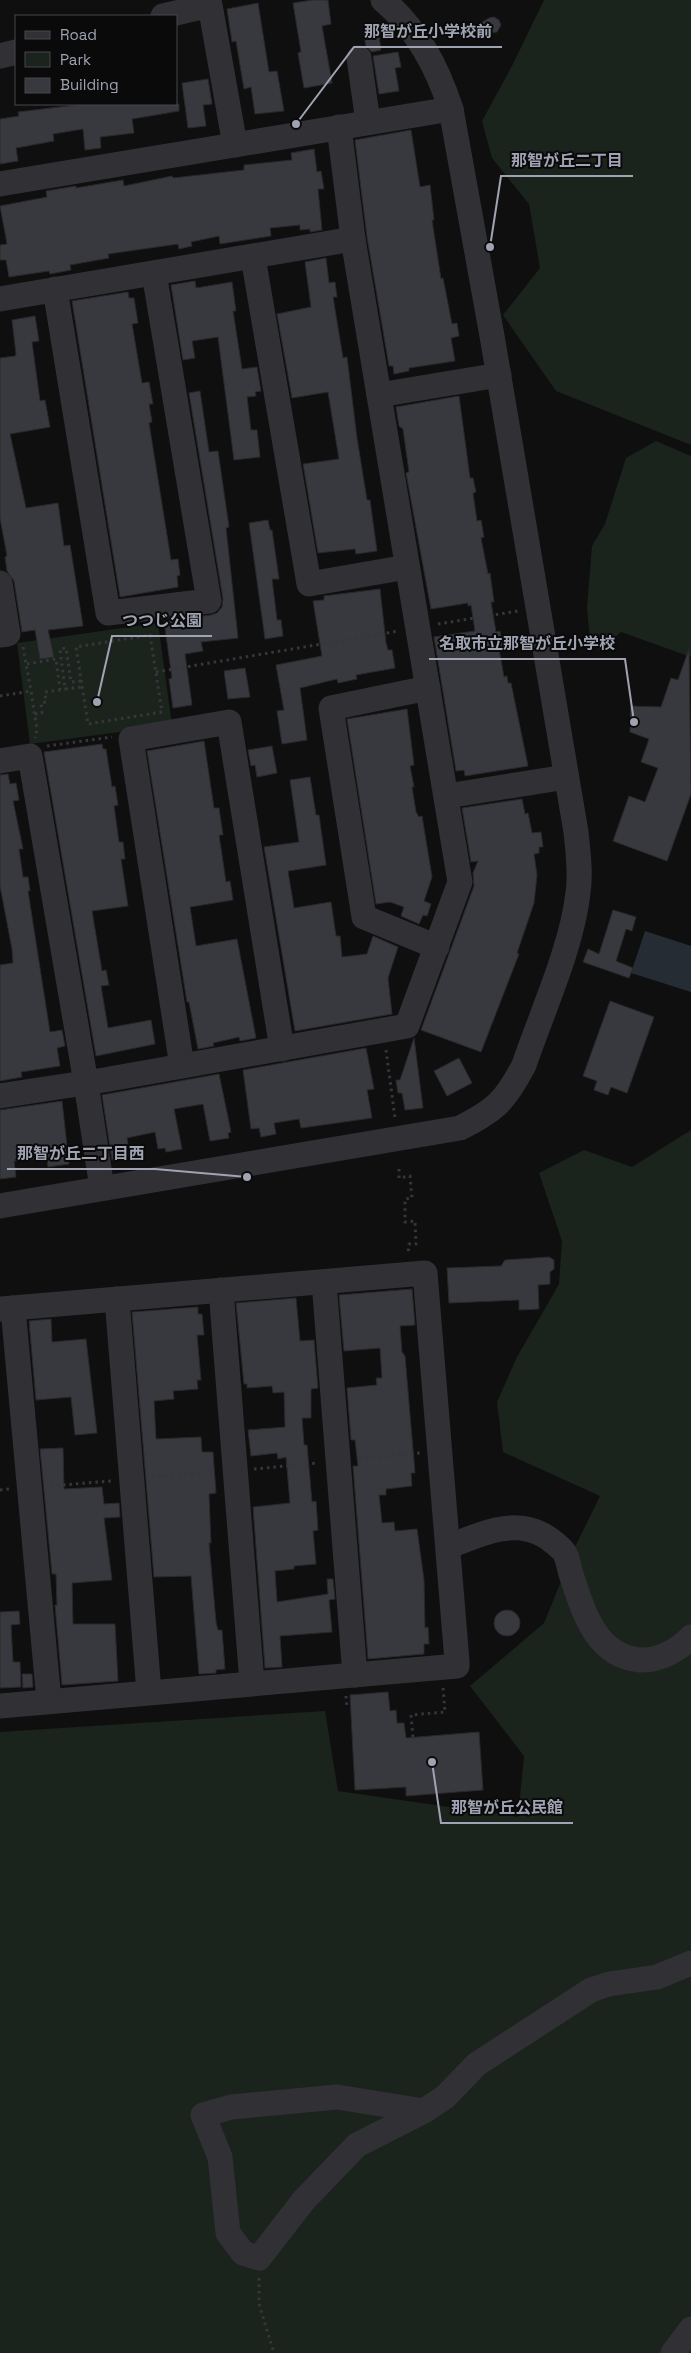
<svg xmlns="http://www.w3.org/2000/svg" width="691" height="2353" viewBox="0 0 691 2353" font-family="'Space Grotesk','Noto Sans JP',sans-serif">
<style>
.green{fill:#1b231d}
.water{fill:#252c34}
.building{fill:#38393e;stroke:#29292c}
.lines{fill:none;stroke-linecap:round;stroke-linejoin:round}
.path{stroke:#36373c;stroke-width:3;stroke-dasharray:2.5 4;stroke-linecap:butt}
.minor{stroke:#303035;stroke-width:25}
.leader{fill:none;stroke:#9fa3b2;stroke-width:2}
.callout-dot{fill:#9fa3b2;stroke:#0a0a0b;stroke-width:2}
.callout-label{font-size:16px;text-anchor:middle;font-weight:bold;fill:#9fa3b2;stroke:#0a0a0b;stroke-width:4;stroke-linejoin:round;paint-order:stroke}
</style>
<rect width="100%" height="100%" fill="#0f0f10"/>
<g class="green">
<polygon points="544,0 691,0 691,445 556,391 503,315 540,268 529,204 492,158 482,121 512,66"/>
<polygon points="656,441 691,456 691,657 621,632 600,651 590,641 587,607 592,546 605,524 626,458"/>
<polygon points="158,623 172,725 30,744 17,643"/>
<polygon points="691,1130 691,2353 0,2353 0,1732 325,1711 338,1791 518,1817 524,1756 470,1686 544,1623 576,1545 600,1496 503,1452 497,1402 517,1357 559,1284 562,1241 539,1173 584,1150 632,1167"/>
</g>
<polygon class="water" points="645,931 691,946 691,992 631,973"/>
<g class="building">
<polygon points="313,0 328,0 331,24 322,26 332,83 304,88 298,53 301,52 293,3"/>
<polygon points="258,3 269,72 277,71 284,111 255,114 251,87 244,89 236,41 232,42 227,9"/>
<polygon points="494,17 499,20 501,25 497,32 489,33 477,25 489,18"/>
<polygon points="378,29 381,50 372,52 366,46 363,31"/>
<polygon points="398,52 401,67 395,68 399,91 379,94 373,56"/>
<polygon points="208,79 212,104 203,105 206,126 188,128 182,83"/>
<polygon points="84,104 179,104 179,111 132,119 134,133 100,137 101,148 85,150 83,129 53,134 54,141 16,148 18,161 0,164 0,119 19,116 18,112"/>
<polygon points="411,130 420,187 430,185 434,220 432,220 441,279 443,278 452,324 457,323 459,336 451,338 455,361 409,368 409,371 394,374 393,366 389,366 367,237 355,140"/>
<polygon points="314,149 317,172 321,171 324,189 318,189 322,230 310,232 310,229 300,230 300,225 270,228 271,236 220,244 219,236 191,242 192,246 179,249 178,244 108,254 109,258 70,265 71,270 50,274 49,271 9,277 6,260 0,260 0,245 7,244 0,206 47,197 46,191 76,186 76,188 123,180 124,186 172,176 173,178 244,170 244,165 292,160 291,153"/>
<polygon points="326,258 329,283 335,282 337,297 333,297 343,358 347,357 357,438 367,500 370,500 377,551 356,554 355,549 318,553 303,464 339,459 328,392 292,398 277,314 311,307 305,262"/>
<polygon points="195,281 196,288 232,282 236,311 233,311 242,369 257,367 261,391 255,392 256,396 247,397 251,430 257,430 260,457 234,460 218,337 192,341 195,358 183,360 171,285"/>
<polygon points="128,292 129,298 134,298 138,323 132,324 142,383 149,382 153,404 149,404 152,422 149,423 171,560 178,559 180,575 177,576 178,587 120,597 72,301"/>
<polygon points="35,316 39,341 32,342 40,401 45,400 50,427 10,434 26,508 58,503 64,546 70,545 83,626 48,630 54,657 40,659 35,630 22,632 14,581 7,571 5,557 7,556 0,518 0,358 15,356 16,354 12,320"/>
<polygon points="200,391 209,452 218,451 229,527 226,528 238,638 201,642 203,651 185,654 192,705 173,708 169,679 172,678 164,621 211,615 217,613 222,607 223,599 189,393"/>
<polygon points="459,396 470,478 473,478 476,492 473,493 477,521 481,520 484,537 481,538 488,574 490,573 494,602 491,602 496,632 500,631 503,649 499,649 504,677 507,676 508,683 511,683 528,766 465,776 464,770 456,771 434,637 475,631 471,605 468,606 468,603 431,609 406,473 409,472 403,429 399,426 396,407"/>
<polygon points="268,520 270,530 272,530 279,579 272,579 277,620 281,620 283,636 265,639 249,523"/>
<polygon points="380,589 386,643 388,650 392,650 395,668 356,675 357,679 338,683 337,679 300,688 307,740 282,744 277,711 284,710 276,665 322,656 313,601 324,600 324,596"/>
<polygon points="689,649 691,794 667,861 613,841 629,796 645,802 658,768 641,762 649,739 630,732 631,706 661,707 671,678 678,680"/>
<polygon points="245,668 250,697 228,699 224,671"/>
<polygon points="407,709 414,765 410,766 414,787 412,787 416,812 419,817 422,816 432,877 424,901 431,904 427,916 423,915 419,924 401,916 404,907 390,902 376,904 347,719"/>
<polygon points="204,741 214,808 219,808 223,835 219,835 226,882 230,881 233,900 190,907 196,946 237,939 256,1038 240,1041 239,1037 213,1043 214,1046 198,1049 189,1002 187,1002 147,751"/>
<polygon points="102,744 103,749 106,749 112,787 115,786 118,805 114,806 119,842 123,842 125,859 121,859 128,906 92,911 102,971 106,970 109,985 101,986 108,1028 151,1020 155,1044 96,1056 44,752"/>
<polygon points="272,746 277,773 257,777 255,765 251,766 248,750"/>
<polygon points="8,774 10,784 16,783 19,800 13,801 23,849 19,849 23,877 28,877 30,891 28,891 50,1032 62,1030 65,1046 57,1048 60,1066 21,1072 22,1077 0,1081 0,965 13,963 12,949 0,886 0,775"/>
<polygon points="310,777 316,815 319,815 326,865 288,871 294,908 331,902 336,936 340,936 342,957 367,954 373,936 398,947 388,978 392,1014 295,1031 264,847 299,842 290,780"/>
<polygon points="522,799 525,814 528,813 532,833 541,832 543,847 539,847 539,853 534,854 537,875 534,903 517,953 519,954 481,1052 421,1030 474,886 473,873 478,861 471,862 462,808"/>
<polygon points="613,910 636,917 632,931 626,929 616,961 633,968 629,978 583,962 588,949 599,954"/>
<polygon points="610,1001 654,1017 627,1093 611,1087 608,1095 594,1090 597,1081 583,1076"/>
<polygon points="414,1038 423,1108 405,1110 402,1093 398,1093 396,1080 400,1080"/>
<polygon points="366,1048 374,1089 367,1090 372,1118 301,1128 299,1119 274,1123 276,1134 261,1137 259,1128 251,1129 243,1070"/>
<polygon points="459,1058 472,1083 447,1096 434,1071"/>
<polygon points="219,1074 231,1132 228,1133 229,1138 210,1141 203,1104 174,1109 182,1149 166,1152 165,1148 158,1149 155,1132 127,1138 130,1157 112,1160 102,1095"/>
<polygon points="62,1101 69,1164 48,1167 47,1158 42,1158 14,1161 16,1177 0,1179 0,1110"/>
<polygon points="549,1257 554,1260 554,1269 550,1272 550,1284 538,1285 539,1309 519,1310 519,1300 449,1303 447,1268 501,1266 505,1260"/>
<polygon points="412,1289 415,1325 400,1326 402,1352 405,1356 415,1473 411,1473 412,1486 386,1489 386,1495 379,1495 382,1523 394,1522 395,1531 417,1529 424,1580 425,1628 428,1627 429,1644 424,1644 424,1654 368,1659 353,1466 358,1466 355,1440 351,1440 347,1388 377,1385 376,1378 382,1378 380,1348 344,1351 339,1295"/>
<polygon points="296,1298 300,1341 314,1340 318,1388 311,1389 311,1418 302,1418 304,1445 307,1445 312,1502 316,1501 318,1530 313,1531 316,1564 294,1566 294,1569 275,1571 277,1602 328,1594 327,1579 333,1579 335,1599 329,1600 332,1632 280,1636 282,1667 265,1668 253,1507 290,1503 286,1457 278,1459 277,1453 251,1456 248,1430 285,1427 284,1392 273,1393 272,1386 247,1388 247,1384 244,1384 236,1303"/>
<polygon points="198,1307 198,1314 202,1314 204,1335 197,1335 201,1380 197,1380 198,1389 173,1391 174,1399 154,1401 156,1439 201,1437 202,1452 213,1452 216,1493 209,1494 211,1543 209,1543 216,1622 218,1630 222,1630 225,1669 216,1670 216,1673 199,1674 191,1576 154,1577 132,1312"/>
<polygon points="51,1319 52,1342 86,1339 97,1433 75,1435 71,1397 36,1400 29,1321"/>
<polygon points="63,1448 64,1489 102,1487 104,1504 119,1503 120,1517 104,1518 112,1580 72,1583 73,1624 115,1624 118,1681 62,1685 55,1605 57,1605 56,1574 52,1574 40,1449"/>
<circle cx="507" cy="1623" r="13"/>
<polygon points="19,1611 20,1624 11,1625 13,1662 20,1662 21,1687 0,1688 0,1612"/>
<polygon points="22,1674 32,1674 33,1687 23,1688"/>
<polygon points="388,1692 390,1711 396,1710 397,1723 404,1723 406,1738 479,1732 483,1790 406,1796 406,1787 355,1790 350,1695"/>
</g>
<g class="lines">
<g class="path">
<polyline points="438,624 518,611"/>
<polygon points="150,635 162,712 88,724 76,647"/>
<polyline points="23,647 31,691"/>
<polyline points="27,664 56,659 60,690 65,689"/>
<polyline points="156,672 399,631"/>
<polyline points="81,681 71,682 66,648 60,649 65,689 82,687"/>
<polyline points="0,696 31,691 37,730 35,738"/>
<polyline points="35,714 42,713 41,703 46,702 45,692 60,690"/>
<polyline points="47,746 112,737"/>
<polyline points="386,1050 395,1118"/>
<polyline points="399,1169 399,1178 410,1176 412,1198 405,1199 405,1222 415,1221 416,1244 409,1244 408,1254"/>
<polyline points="359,1459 420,1453"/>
<polyline points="254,1469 318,1463"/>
<polyline points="152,1477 215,1472"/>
<polyline points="50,1486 111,1481"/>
<polyline points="0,1490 9,1489"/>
<polyline points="346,1696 347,1708"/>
<polyline points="413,1737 411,1715 445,1712 443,1687"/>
<polyline points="259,2278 259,2304 274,2353"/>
</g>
<g class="minor">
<polyline points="163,16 210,5 235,145"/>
<polyline points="0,56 16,52"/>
<polyline points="359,58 368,122"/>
<polyline points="0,184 451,109"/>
<polyline points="253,257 309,584 407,567"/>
<polyline points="55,289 108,613 209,601 154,273"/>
<polyline points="0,299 353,239"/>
<polyline points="379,395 499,375"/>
<polyline points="0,583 8,634 0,635"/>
<polyline points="428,688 331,708 364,917 437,947"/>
<polyline points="0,761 30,756 86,1083 102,1188"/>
<polyline points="447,796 566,777"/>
<polyline points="182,1066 131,739 229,722 282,1049"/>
<polyline points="0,1096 104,1080 407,1026 460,882 353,239 339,127"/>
<path d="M0,1206l460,-78c36,-18 45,-27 64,-63 18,-53 48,-118 54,-172 3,-20 0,-41 -2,-61l-84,-496 -41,-227c-14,-42 -33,-79 -68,-109"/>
<polyline points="324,1282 355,1675"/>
<polyline points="221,1290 252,1683"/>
<polyline points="117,1299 149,1692"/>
<polyline points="13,1308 49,1701"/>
<polyline points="0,1309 425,1273 457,1661 457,1666 0,1706"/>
<path d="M448,1547c30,-12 64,-29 95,-12 6,3 17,12 21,17 4,6 5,16 7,22 12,36 24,82 69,86 19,1 39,-10 51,-23"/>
<polyline points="424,2111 337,2097 231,2107 203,2115 220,2157 228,2233 243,2253 259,2258 304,2200 357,2145 424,2111 445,2097 477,2064 591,1990 609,1984 657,1977 691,1963"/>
<polyline points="673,2353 691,2329"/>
</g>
</g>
<path class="leader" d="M296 124L354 47H502M490 247L501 176H633M97 702L112 636H212M634 722L625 659H429M247 1177L155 1169H7M432 1762L441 1823H573"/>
<g class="callout-dot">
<circle cx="296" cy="124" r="5"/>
<circle cx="490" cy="247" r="5"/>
<circle cx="97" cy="702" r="5"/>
<circle cx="634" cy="722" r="5"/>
<circle cx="247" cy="1177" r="5"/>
<circle cx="432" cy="1762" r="5"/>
</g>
<g class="callout-label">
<text x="428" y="37">那智が丘小学校前</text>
<text x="567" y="166">那智が丘二丁目</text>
<text x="162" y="626">つつじ公園</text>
<text x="527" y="649">名取市立那智が丘小学校</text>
<text x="81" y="1159">那智が丘二丁目西</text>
<text x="507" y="1813">那智が丘公民館</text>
</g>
<rect x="15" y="15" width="162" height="90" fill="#0a0a0b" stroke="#46474e"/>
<rect x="25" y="31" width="25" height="8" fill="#303035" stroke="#46474e"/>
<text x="60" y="40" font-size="15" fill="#9fa3b2">Road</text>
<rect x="25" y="52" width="25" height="15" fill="#1b231d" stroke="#46474e"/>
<text x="60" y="65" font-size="15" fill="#9fa3b2">Park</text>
<rect x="25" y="78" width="25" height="15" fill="#38393e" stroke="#46474e"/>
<text x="60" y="90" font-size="15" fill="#9fa3b2">Building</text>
</svg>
